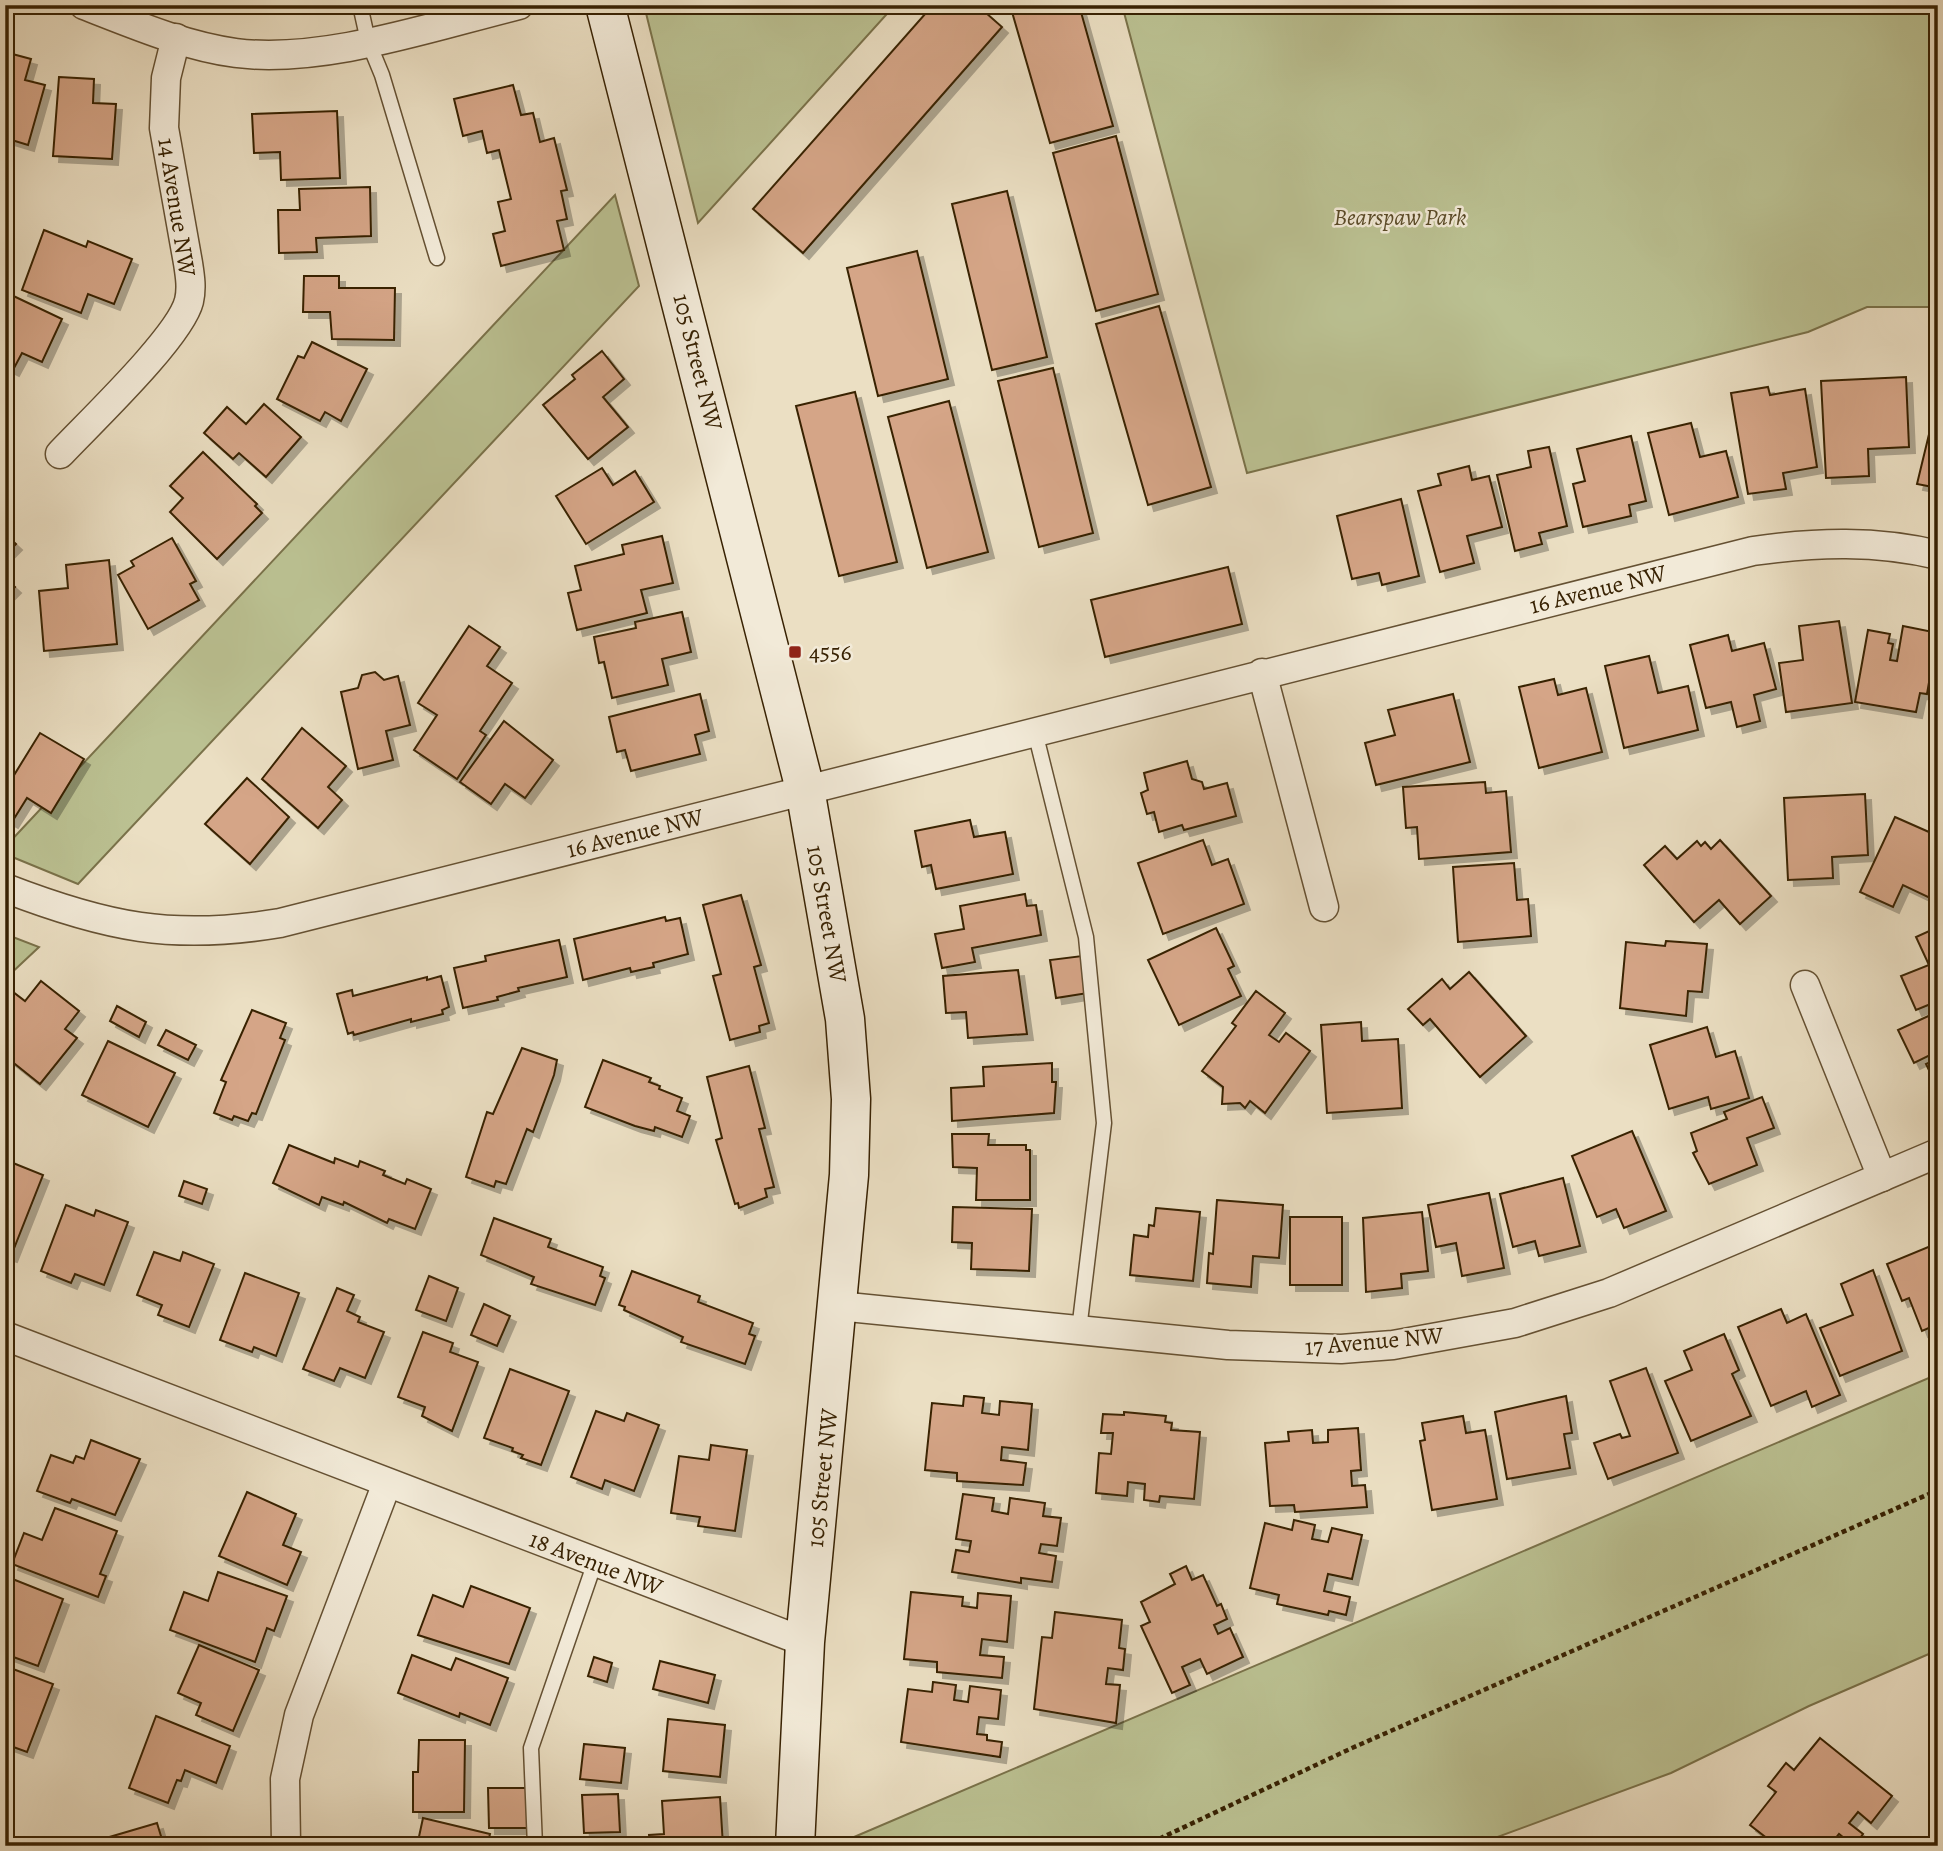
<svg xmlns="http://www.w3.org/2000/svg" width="1943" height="1851" viewBox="0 0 1943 1851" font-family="Alegreya,serif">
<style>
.green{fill:#bbc192;stroke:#7a724a;stroke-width:2}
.building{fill:#d5a587;stroke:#382203;stroke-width:2;filter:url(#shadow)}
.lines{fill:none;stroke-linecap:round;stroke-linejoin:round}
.lane-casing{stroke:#655133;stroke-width:17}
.street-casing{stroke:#655133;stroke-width:31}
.secondary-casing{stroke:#382203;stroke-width:41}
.path{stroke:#382203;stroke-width:4.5;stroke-dasharray:5 3.5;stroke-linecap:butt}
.lane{stroke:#f2ead8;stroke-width:14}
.street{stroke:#f2ead8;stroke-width:28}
.secondary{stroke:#f2ead8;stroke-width:38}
.poi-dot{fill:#8f2418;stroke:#f2ead8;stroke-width:2.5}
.labels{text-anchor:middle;stroke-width:5;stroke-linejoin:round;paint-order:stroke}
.street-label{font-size:24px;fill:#382203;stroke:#f2ead8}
.park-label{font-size:24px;font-style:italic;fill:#594a27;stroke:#f2ead8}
.poi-label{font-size:24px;fill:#382203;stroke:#f2ead8;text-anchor:start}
</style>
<defs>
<filter id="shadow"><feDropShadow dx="6" dy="6" stdDeviation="0" flood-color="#0004"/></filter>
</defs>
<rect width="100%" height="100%" fill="#ebdfc3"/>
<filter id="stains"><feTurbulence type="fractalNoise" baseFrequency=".00286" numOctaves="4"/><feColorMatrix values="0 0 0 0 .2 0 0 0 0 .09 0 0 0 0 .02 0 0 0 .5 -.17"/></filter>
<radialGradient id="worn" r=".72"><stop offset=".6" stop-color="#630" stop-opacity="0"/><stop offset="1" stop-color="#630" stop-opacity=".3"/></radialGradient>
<g class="green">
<polygon points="644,5 895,5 698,223"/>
<polygon points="1122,5 1938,5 1938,307 1867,307 1808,332 1247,473"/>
<polygon points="615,195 639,286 78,884 5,854 5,847"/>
<polygon points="5,934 39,947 5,979"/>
<polygon points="1938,1374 1938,1650 1809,1706 1671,1773 1473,1846 833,1846"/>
</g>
<g class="building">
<polygon points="933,5 977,5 1002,27 803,253 753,209"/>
<polygon points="1010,5 1079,5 1113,126 1050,143"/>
<polygon points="5,52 31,59 25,80 45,85 28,145 5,138"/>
<polygon points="59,77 94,79 93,103 116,104 112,159 53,156"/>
<polygon points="513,85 521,115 533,113 540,142 554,138 567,190 561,191 567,219 557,221 564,250 501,266 493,234 505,231 498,202 511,199 499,150 487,153 482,131 463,136 454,99"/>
<polygon points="337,111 340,178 281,180 280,152 254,153 252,114"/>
<polygon points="1116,136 1158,294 1096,311 1053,153"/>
<polygon points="370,187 371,236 316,238 317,252 279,253 278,210 300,210 299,189"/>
<polygon points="1007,191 1047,357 992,370 952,204"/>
<polygon points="44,230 86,247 88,241 132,259 114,304 88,294 81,313 22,290"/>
<polygon points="917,251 948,379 878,396 847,268"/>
<polygon points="304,276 339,276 339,288 395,288 394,340 332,339 330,312 303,312"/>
<polygon points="5,292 62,319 42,362 22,353 13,370 5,366"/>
<polygon points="1159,306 1211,487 1148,505 1096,324"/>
<polygon points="312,342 367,369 341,421 325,412 320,421 277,399 298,356 304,358"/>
<polygon points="602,351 624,379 603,397 628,427 588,459 543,405 575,379 572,375"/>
<polygon points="1053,368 1093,533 1039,547 998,381"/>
<polygon points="1906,377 1909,447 1868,449 1869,476 1826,478 1821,381"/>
<polygon points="1768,387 1770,395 1805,389 1817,467 1783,473 1786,489 1748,494 1731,393"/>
<polygon points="855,392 897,562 839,576 796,406"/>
<polygon points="1938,397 1938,488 1917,484"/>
<polygon points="949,401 988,552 927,568 888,417"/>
<polygon points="264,404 301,437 266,477 239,453 233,459 204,433 227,407 246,424"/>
<polygon points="1691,423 1700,457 1726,451 1738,497 1669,515 1648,433"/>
<polygon points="1631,436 1646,501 1629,505 1631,516 1583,527 1573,484 1585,481 1577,449"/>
<polygon points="1549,447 1567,526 1539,533 1542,544 1515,551 1497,475 1531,467 1528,451"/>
<polygon points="203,452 257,504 255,506 262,513 217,559 170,512 183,498 170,486"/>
<polygon points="1469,466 1472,480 1489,476 1502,527 1467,536 1474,563 1440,572 1418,491 1441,485 1438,474"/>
<polygon points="602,468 613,485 635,471 654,502 586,544 556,496"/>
<polygon points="1401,499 1419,576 1382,585 1379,573 1352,579 1337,516"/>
<polygon points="5,534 16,544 5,555"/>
<polygon points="662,536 673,583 641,590 647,613 577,630 568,593 581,590 575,566 624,554 622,545"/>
<polygon points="172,538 196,581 190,584 199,600 148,629 118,575 134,566 131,561"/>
<polygon points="109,560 117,644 44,651 39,591 68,588 66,565"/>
<polygon points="1228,567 1242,624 1105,657 1091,600"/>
<polygon points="5,578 15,587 5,597"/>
<polygon points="682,612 691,652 662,659 668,685 612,698 604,662 599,663 594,637 636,628 635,622"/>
<polygon points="1839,621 1852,703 1786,712 1779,663 1803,660 1799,626"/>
<polygon points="469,626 500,647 487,666 512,683 480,731 486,735 457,779 414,750 437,715 418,703"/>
<polygon points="1903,626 1938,633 1938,673 1931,671 1927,694 1920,693 1916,712 1855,702 1868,630 1890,634 1888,643 1893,644 1890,660 1897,661"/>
<polygon points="1728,635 1732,651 1764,643 1776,689 1754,695 1760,721 1737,727 1731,702 1706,708 1690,645"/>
<polygon points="1649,656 1658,693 1688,686 1698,730 1624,748 1605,666"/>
<polygon points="375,672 384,680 398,676 410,725 386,731 393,760 358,769 341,692 358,688 362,675"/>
<polygon points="1554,679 1558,695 1586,688 1602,752 1539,768 1519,687"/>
<polygon points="700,694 709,731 695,735 700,754 631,771 625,750 617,752 609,717"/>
<polygon points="1453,694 1470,762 1376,785 1365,743 1395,735 1388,710"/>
<polygon points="504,721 553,760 525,798 505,784 491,804 460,782"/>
<polygon points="302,728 346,766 328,787 342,800 318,828 262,779"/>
<polygon points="40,733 84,759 51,813 27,798 12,822 5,818 5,776 11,780"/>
<polygon points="1187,761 1192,779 1202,782 1204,789 1227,783 1236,816 1184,830 1182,825 1159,832 1154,812 1147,814 1141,793 1148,790 1144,773"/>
<polygon points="247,778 289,817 250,864 205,824"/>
<polygon points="1485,782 1486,793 1506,791 1511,852 1419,859 1417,827 1406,828 1403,787"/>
<polygon points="1865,794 1868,855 1832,857 1833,878 1788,880 1784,798"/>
<polygon points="1895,817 1938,836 1938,880 1930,898 1903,885 1893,907 1860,892"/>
<polygon points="970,820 974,837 1005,832 1013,874 936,889 931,865 922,867 915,831"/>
<polygon points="1203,840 1212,865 1228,859 1244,904 1163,934 1138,863"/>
<polygon points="1720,840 1771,896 1740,924 1719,900 1694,922 1644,865 1665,846 1677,859 1697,841 1701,846 1705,842 1711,849"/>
<polygon points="1514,863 1517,900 1528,899 1531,936 1458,942 1453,867"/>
<polygon points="1025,894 1027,906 1036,905 1041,935 972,948 975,962 942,968 935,934 964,929 960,906"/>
<polygon points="741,895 761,965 754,967 769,1023 759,1026 760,1032 730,1040 713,976 721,974 703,905"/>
<polygon points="665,917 666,921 680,918 688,954 653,963 654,967 631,972 630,968 583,980 574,939"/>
<polygon points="1938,927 1938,1001 1916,1010 1901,976 1929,965 1916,937"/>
<polygon points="1216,928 1234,966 1228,969 1241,996 1179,1025 1148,960"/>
<polygon points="559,940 567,977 518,988 519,991 497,997 498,1000 463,1008 454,968 486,961 485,956"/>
<polygon points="1666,941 1707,944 1702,992 1688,991 1686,1016 1620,1008 1626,942 1665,946"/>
<polygon points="1082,956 1088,993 1056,998 1050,960"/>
<polygon points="1018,970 1027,1034 968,1038 966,1012 946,1013 943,976"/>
<polygon points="1469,972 1526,1036 1480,1077 1430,1019 1423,1025 1408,1009 1442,979 1450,989"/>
<polygon points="441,976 449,1007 442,1010 443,1014 411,1022 411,1019 354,1035 353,1032 348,1034 337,994 352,990 353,996 427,977 427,980"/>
<polygon points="41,981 79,1011 65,1029 77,1038 40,1084 5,1056 5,1002 13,992 25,1001"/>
<polygon points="1256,991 1285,1013 1269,1035 1279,1042 1286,1033 1310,1051 1265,1113 1250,1101 1245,1108 1240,1103 1222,1104 1223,1087 1202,1071 1236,1026 1232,1023"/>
<polygon points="117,1006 146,1022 139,1037 110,1021"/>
<polygon points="252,1010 286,1023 280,1038 285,1040 256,1114 252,1113 248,1121 234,1116 232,1120 214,1113 226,1082 221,1080"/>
<polygon points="1937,1012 1938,1013 1938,1089 1926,1064 1933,1061 1930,1055 1914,1063 1898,1030"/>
<polygon points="1361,1022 1362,1041 1398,1039 1402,1108 1327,1113 1321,1025"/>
<polygon points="1707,1027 1716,1057 1735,1051 1749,1098 1711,1109 1708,1097 1669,1109 1650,1045"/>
<polygon points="166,1030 196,1045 188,1060 158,1045"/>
<polygon points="108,1041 175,1073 148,1127 82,1095"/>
<polygon points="522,1048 557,1060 554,1075 533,1132 527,1129 506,1184 496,1181 494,1187 466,1177 487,1112 493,1114"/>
<polygon points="603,1060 651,1078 649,1082 660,1086 659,1089 682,1098 677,1111 690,1116 682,1137 655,1127 654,1131 635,1126 585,1107"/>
<polygon points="1052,1063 1052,1082 1056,1082 1054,1113 952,1121 951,1088 984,1086 983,1067"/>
<polygon points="749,1066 765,1128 759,1129 774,1187 765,1189 767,1197 739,1208 738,1203 735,1204 716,1140 722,1138 707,1077"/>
<polygon points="1762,1097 1774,1128 1747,1138 1757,1165 1709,1184 1693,1153 1697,1151 1691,1133 1727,1119 1724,1112"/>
<polygon points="1632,1131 1666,1211 1624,1228 1616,1209 1597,1217 1572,1156"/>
<polygon points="952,1134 989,1134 988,1145 1026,1145 1026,1150 1030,1150 1030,1200 976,1200 977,1168 953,1167"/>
<polygon points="289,1145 334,1163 335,1158 358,1167 360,1161 385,1171 383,1175 405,1184 407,1179 431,1189 415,1229 389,1219 387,1223 344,1202 343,1205 322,1197 319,1205 273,1183"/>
<polygon points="13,1163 43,1175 11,1256 5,1254 5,1178"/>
<polygon points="1563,1178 1580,1246 1539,1256 1535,1241 1513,1247 1500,1194"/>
<polygon points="184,1181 207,1189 202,1204 179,1196"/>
<polygon points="1489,1193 1504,1268 1462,1276 1456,1243 1436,1247 1428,1205"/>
<polygon points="1217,1200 1283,1205 1279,1258 1253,1256 1251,1287 1207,1283 1209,1253 1213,1254"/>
<polygon points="66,1205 94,1216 96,1210 128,1222 104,1285 75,1274 71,1283 41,1271"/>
<polygon points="953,1207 1032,1209 1029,1271 971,1269 972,1243 952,1242"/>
<polygon points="1156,1208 1200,1212 1193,1281 1130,1275 1134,1235 1148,1237 1149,1225 1154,1226"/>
<polygon points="1422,1212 1428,1271 1401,1274 1402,1288 1366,1292 1363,1218"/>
<rect x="1290" y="1217" width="52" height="68"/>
<polygon points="494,1218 551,1239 548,1247 603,1267 600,1276 605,1278 595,1305 531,1284 534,1277 481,1255"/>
<polygon points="1938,1243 1938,1324 1922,1331 1909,1298 1902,1301 1887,1264"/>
<polygon points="154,1252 180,1261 183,1252 214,1264 189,1327 158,1315 162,1305 137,1295"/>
<polygon points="1873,1270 1902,1351 1840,1376 1820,1328 1853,1315 1841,1284"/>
<polygon points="632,1271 700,1296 698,1302 753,1323 749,1334 755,1336 745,1364 681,1342 683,1337 624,1310 625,1307 619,1305"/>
<polygon points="245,1273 299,1293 276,1356 254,1347 252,1352 220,1340"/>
<polygon points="429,1276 458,1288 446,1321 416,1310"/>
<polygon points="337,1288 354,1295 347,1311 360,1317 358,1322 384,1332 365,1378 340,1368 334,1381 303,1369"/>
<polygon points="484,1304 510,1316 497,1346 471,1335"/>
<polygon points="1781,1309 1787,1323 1806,1314 1840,1395 1812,1407 1806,1391 1771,1406 1738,1327"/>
<polygon points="423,1332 453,1343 450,1352 478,1362 452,1431 422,1416 425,1407 398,1397"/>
<polygon points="1724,1334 1739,1370 1732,1374 1751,1416 1691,1441 1665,1381 1692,1370 1684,1351"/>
<polygon points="1646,1368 1678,1453 1608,1479 1594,1443 1620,1434 1622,1438 1630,1436 1610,1381"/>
<polygon points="510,1369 569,1391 541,1465 521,1458 523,1455 512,1451 513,1448 484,1438"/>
<polygon points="964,1396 984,1398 982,1413 999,1415 1000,1401 1032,1404 1028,1450 1002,1447 1001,1460 1026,1463 1023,1485 957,1481 957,1473 925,1470 932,1403 963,1406"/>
<polygon points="1566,1396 1572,1433 1564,1434 1570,1468 1507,1479 1495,1412"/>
<polygon points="596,1411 624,1421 627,1413 659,1425 634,1491 605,1480 602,1489 571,1477"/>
<polygon points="1124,1412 1166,1416 1165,1422 1172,1423 1171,1430 1200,1432 1194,1499 1160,1496 1159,1502 1144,1500 1145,1484 1128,1482 1127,1496 1096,1493 1099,1453 1111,1454 1113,1433 1101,1433 1103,1414 1124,1415"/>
<polygon points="1463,1416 1466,1433 1485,1430 1497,1499 1432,1510 1420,1441 1425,1440 1422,1423"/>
<polygon points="1358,1428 1361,1470 1351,1471 1352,1486 1365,1485 1367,1507 1295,1512 1294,1505 1270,1506 1265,1443 1289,1441 1288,1432 1312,1430 1313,1443 1328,1442 1328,1430"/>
<polygon points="91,1440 140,1459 115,1515 72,1499 70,1503 37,1491 51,1455 73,1463 76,1456 84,1459"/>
<polygon points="711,1445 747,1450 735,1531 698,1526 700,1517 671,1513 679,1456 709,1460"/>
<polygon points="247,1492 296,1514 283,1545 301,1552 287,1585 219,1556"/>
<polygon points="963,1494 994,1498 992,1511 1008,1514 1010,1498 1045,1503 1043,1516 1061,1518 1057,1546 1041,1544 1039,1553 1056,1556 1052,1582 1021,1578 1021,1583 952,1572 956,1550 969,1552 971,1541 956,1539"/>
<polygon points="55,1508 117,1531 100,1574 106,1576 98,1597 12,1564 24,1533 42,1540"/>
<polygon points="1294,1520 1315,1525 1312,1539 1328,1542 1332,1528 1362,1535 1352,1579 1328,1574 1324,1591 1350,1597 1346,1615 1329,1611 1328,1615 1277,1604 1279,1595 1250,1588 1265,1523 1292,1530"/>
<polygon points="1186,1566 1192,1580 1203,1575 1217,1606 1221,1604 1227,1619 1214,1625 1218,1634 1230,1628 1243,1657 1207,1674 1200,1659 1182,1667 1190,1685 1172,1693 1141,1626 1150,1622 1141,1602 1175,1584 1170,1574"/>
<polygon points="218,1572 287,1596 274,1631 267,1628 255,1662 170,1630 184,1592 208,1601"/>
<polygon points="5,1576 63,1599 38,1666 5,1654"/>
<polygon points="471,1586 530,1608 509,1664 418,1635 433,1595 463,1607"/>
<polygon points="911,1592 963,1597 962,1606 977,1608 978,1593 1011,1596 1007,1642 982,1639 980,1655 1004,1657 1002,1678 937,1672 937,1662 904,1659"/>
<polygon points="1055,1612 1122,1620 1119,1648 1125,1649 1123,1670 1108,1668 1106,1684 1120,1685 1116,1723 1034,1709 1042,1637 1052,1638"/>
<polygon points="199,1645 259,1670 233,1731 196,1715 201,1703 178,1693"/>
<polygon points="412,1655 451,1670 456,1658 508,1678 490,1725 460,1713 459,1717 398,1693"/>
<polygon points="594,1657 612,1663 607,1682 588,1676"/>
<polygon points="660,1661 715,1675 708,1703 653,1689"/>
<polygon points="5,1666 53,1684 27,1752 5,1744"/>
<polygon points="933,1682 956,1685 954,1700 968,1702 970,1686 1001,1690 998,1719 979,1717 977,1734 987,1735 987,1740 1002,1742 1000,1757 901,1742 908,1689 932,1692"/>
<polygon points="156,1716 230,1746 216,1783 185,1770 181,1781 177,1780 168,1803 129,1788"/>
<polygon points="668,1719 725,1725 720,1777 663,1771"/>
<polygon points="1820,1738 1892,1796 1871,1823 1858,1812 1849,1823 1863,1834 1854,1846 1839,1834 1831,1844 1833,1846 1777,1846 1750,1825 1776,1792 1768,1786 1786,1763 1794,1770"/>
<polygon points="419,1740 465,1740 464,1812 413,1812 413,1772 418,1772"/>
<polygon points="584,1744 625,1748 621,1783 580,1779"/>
<polygon points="488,1788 529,1788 529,1828 489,1828"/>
<polygon points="618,1794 620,1832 584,1833 582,1795"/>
<polygon points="720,1797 723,1846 650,1846 649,1835 664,1834 662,1801"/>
<polygon points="423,1818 490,1834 487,1846 417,1846"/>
<polygon points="157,1823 164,1846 108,1846 106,1838"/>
</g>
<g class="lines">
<defs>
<g id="lane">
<polyline points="360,5 368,41 382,75 437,258"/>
<polyline points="1035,732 1086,937 1104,1123 1079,1330"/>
<polyline points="535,1846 531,1748 595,1562"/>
</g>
<g id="street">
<path d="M84,5c49,19 100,41 152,48 88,11 197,-27 283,-48"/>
<path d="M60,454c29,-31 120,-117 129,-153 3,-13 1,-25 -1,-38l-24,-135 2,-50 10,-40"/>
<polyline points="1262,673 1324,907"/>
<path d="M5,888c101,39 167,53 275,35l1473,-372c63,-9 123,-11 185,4"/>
<polyline points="1805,985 1882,1177"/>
<polyline points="838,1306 1228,1345 1341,1349 1393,1345 1515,1323 1609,1293 1938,1153"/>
<polyline points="5,1336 805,1642"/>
<polyline points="286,1844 285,1779 299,1715 387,1483"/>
</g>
<polyline id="secondary" points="605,5 805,789 845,1019 851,1099 849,1175 805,1642 795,1846"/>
</defs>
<use href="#lane" class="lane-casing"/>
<use href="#street" class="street-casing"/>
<use href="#secondary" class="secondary-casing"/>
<polyline class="path" points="1144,1846 1352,1748 1938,1490"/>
<use href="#lane" class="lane"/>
<use href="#street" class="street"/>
<use href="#secondary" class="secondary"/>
</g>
<rect class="poi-dot" x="788" y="645" width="14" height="14" rx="3.5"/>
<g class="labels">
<g class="street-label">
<text transform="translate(177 207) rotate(81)" y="8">14 Avenue NW</text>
<text transform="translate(698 362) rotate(76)" y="8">105 Street NW</text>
<text transform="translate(1598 589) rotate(-14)" y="8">16 Avenue NW</text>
<text transform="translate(635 833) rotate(-14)" y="8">16 Avenue NW</text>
<text transform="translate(827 914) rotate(80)" y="8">105 Street NW</text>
<text transform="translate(1374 1341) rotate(-5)" y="8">17 Avenue NW</text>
<text transform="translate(822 1478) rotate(-84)" y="8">105 Street NW</text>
<text transform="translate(596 1563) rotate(21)" y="8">18 Avenue NW</text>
</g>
<g class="park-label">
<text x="1400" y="225">Bearspaw Park</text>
</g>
<g class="poi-label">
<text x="809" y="660">4556</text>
</g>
</g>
<rect width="1943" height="1851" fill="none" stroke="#ebdfc3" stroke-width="28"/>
<rect x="7" y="7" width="1929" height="1837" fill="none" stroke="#382203" stroke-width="3.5"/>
<rect x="14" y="14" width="1915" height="1823" fill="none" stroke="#382203" stroke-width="2"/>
<rect width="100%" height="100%" filter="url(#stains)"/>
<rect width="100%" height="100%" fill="url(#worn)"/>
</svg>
